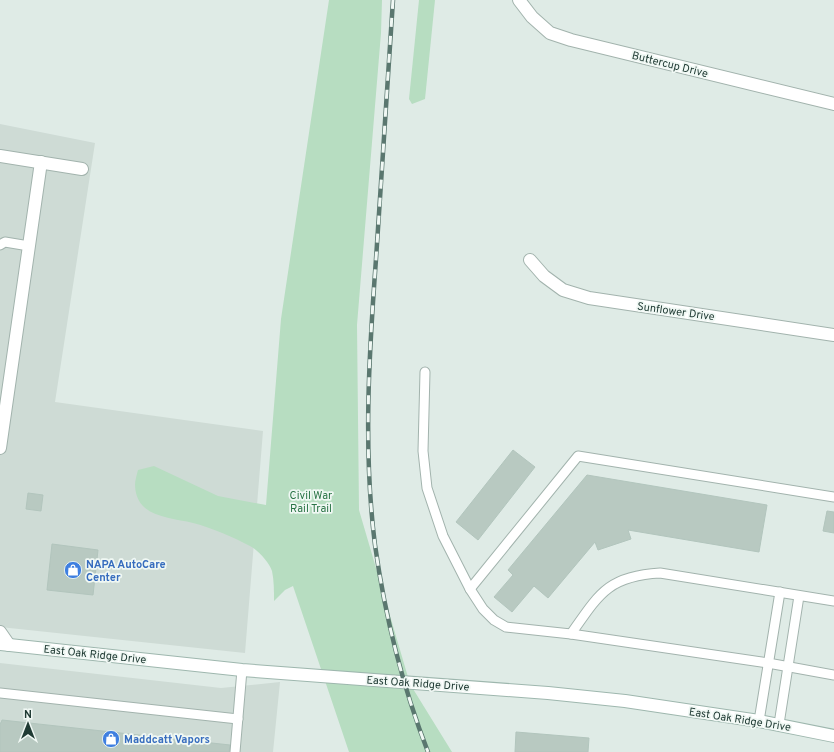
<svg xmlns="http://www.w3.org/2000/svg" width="834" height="752" viewBox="0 0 834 752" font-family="Overpass,sans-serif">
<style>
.built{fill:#cedbd5}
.green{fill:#b7ddc1}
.building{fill:#b8c9c1;stroke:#b2c5bd}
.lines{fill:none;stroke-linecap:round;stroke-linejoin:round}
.lane-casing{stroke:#a2b3ad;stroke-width:11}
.street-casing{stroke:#a2b3ad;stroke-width:14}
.secondary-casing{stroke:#9eb7ae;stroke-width:14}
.lane{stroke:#fff;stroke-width:9}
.street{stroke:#fff;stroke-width:12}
.secondary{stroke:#fff;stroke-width:12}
.rail-casing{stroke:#5a776f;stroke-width:4.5}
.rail{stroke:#f0f8f4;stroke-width:3;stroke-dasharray:9;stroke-linecap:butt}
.labels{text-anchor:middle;stroke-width:3.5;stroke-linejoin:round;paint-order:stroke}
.street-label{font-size:11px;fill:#203b34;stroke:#f0f8f4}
.park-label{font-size:11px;fill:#297345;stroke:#f0f8f4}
.shop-label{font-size:11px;font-weight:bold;fill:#366cbe;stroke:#f0f8f4;text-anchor:start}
</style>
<rect width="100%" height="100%" fill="#dfebe6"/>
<g class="built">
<polygon points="0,124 95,143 55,402 263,431 245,653 0,627"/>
<polygon points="0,663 221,688 280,682 273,752 0,752"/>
</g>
<g class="green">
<path d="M329,0h53l-1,33 -24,292 2,185 51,174 42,68h-103l-56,-166 -8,4 -11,11c0,-10 0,-21 -2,-30 -3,-9 -14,-21 -22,-25 -15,-8 -40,-19 -57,-23 -23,-6 -57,-5 -58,-38 0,-5 2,-11 3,-15l16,-4 64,30 48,9 15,-186z"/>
<polygon points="419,0 435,0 425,99 412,104 409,99"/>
</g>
<g class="building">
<polygon points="513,450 535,467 478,540 456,522"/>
<polygon points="587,475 767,505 759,552 628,530 631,539 598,550 595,542 548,598 534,586 512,612 494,597 513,575 508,570"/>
<polygon points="28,493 43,495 41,511 26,509"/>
<polygon points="827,511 834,512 834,533 823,531"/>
<polygon points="52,544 98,550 93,595 47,590"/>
<polygon points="2,720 230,745 229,752 0,752 0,723 1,723"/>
<polygon points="516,732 589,738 588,752 515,752"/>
</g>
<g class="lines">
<defs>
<g id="lane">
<polyline points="0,245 5,242 29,246"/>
<polyline points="425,372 423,451 427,488 443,536 470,589 483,609 494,620 506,627 571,634 768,663 834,675"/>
<polyline points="470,589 578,456 834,497"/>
<path d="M571,634c28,-40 37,-58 89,-61l174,28"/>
<polyline points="0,693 238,719"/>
<polyline points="759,721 780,592"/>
<polyline points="779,724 799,596"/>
<polyline points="235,752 242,670"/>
</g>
<g id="street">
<polyline points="519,0 532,17 550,33 571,40 834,104"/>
<polyline points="0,156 82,169"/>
<polyline points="530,260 544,276 563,290 589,298 834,335"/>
<polyline points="0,448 41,162"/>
<polyline points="0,632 9,645"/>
</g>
<polyline id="secondary" points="0,644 242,670 548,693 625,701 759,721 834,736"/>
</defs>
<use href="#lane" class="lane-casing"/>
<use href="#street" class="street-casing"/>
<use href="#secondary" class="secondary-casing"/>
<use href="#lane" class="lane"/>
<use href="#street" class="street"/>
<use href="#secondary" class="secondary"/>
<defs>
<path id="rail" d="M393,0c-6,86 -11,173 -17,259 -7,95 -13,192 -1,286 10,71 27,140 53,207"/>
</defs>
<use href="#rail" class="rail-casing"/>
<use href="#rail" class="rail"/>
</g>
<defs>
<symbol id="shop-disc" viewBox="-11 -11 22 22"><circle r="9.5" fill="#3f7fe0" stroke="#f0f8f4"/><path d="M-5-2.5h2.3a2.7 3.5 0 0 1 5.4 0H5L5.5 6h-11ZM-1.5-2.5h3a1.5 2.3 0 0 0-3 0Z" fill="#fff"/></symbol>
</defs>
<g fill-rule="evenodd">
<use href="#shop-disc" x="63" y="560" width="20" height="20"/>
<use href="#shop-disc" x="101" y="729" width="20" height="20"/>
</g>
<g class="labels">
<g class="street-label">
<text transform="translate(670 64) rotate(14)" y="4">Buttercup Drive</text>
<text transform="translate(676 311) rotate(8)" y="4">Sunflower Drive</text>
<text transform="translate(95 654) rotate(6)" y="4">East Oak Ridge Drive</text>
<text transform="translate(418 683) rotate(4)" y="4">East Oak Ridge Drive</text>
<text transform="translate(740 719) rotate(9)" y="4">East Oak Ridge Drive</text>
</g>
<g class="park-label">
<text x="311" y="499">Civil War<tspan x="311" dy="13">Rail Trail</tspan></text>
</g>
<g class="shop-label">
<text x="86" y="568">NAPA AutoCare<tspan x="86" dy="13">Center</tspan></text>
<text x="124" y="743">Maddcatt Vapors</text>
</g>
</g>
<g transform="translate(28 724)" stroke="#f0f8f4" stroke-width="3" paint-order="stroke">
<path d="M0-3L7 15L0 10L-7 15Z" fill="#203b34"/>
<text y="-6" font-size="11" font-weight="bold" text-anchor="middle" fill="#203b34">N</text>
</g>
</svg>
